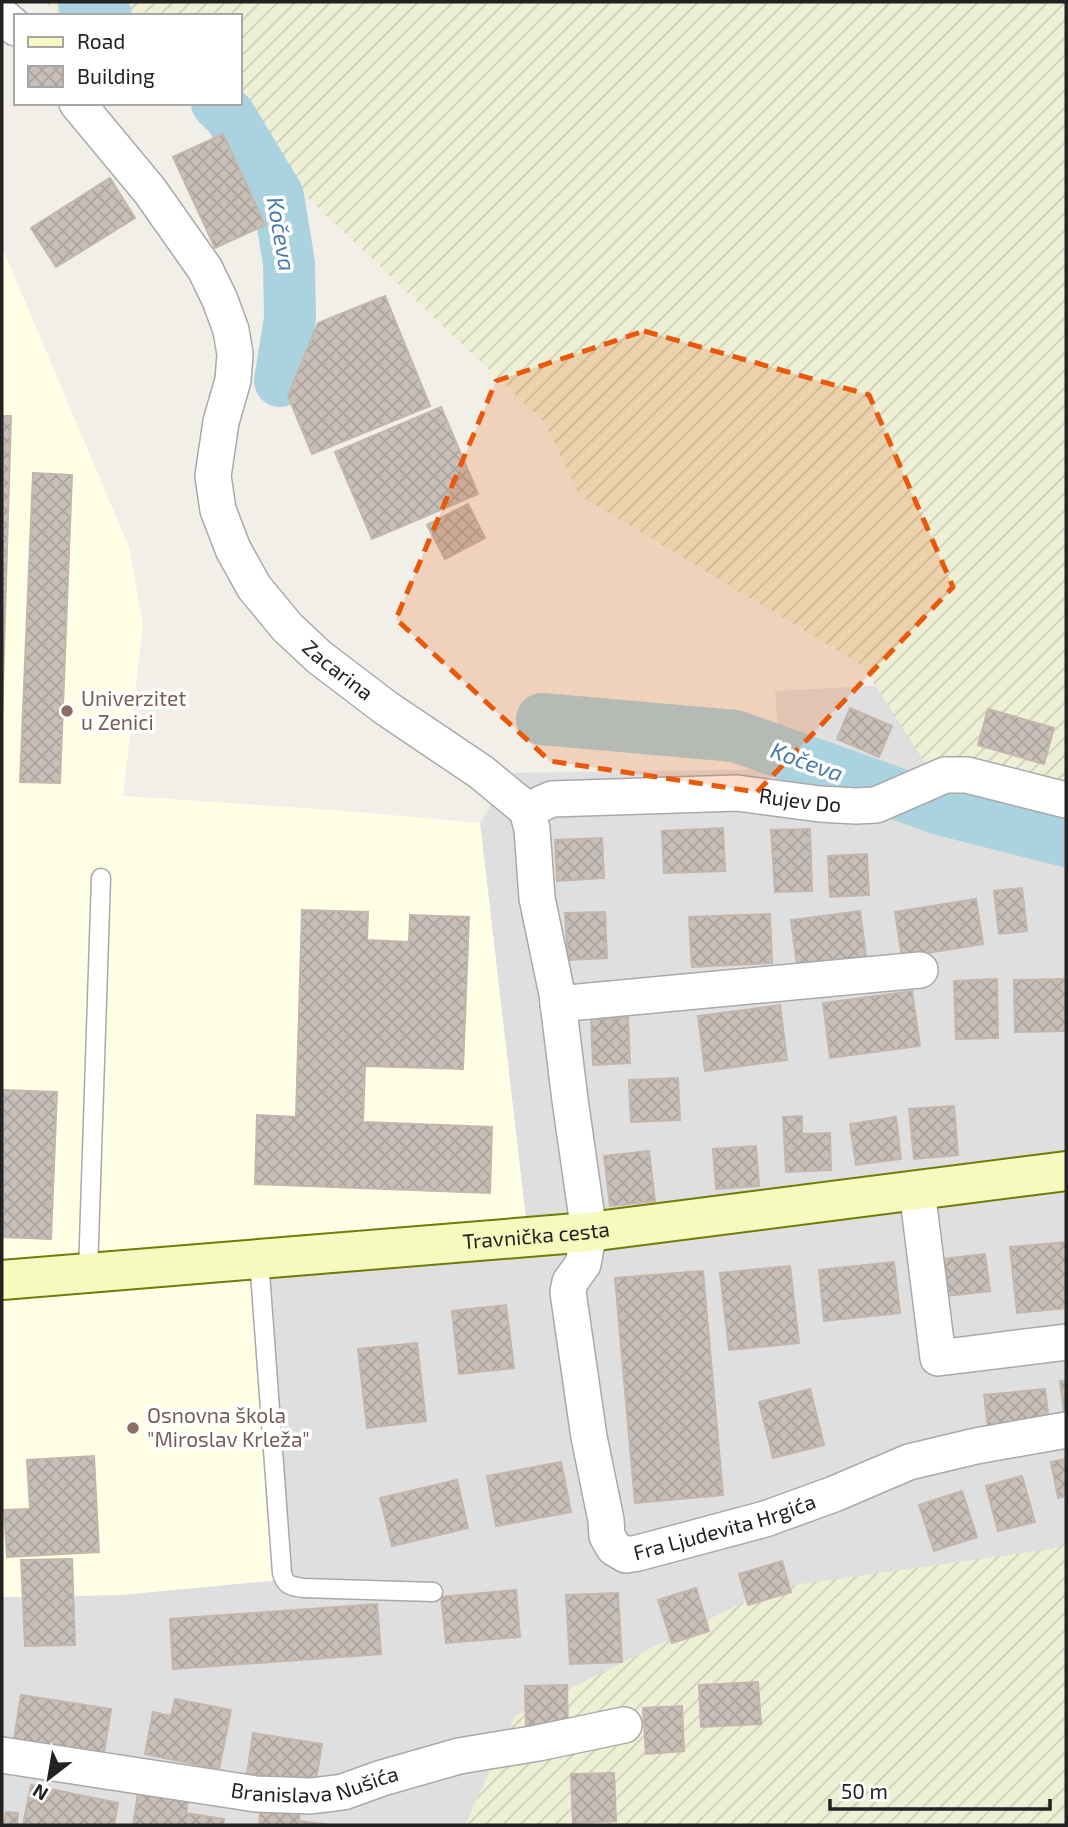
<svg xmlns="http://www.w3.org/2000/svg" width="1068" height="1827" viewBox="0 0 1068 1827" font-family="'Exo 2',sans-serif">
<style>
.residential{fill:#e0dfdf}
.education{fill:#ffffe5}
.farmland{fill:url(#farmland-furrows)}
.lines{fill:none;stroke-linecap:round;stroke-linejoin:round}
.river{stroke:#aad3df;stroke-width:52}
.building{fill:url(#building-cross-hatch);stroke:#c4b6ab;stroke-width:2}
.lane-casing{stroke:#a9a9a9;stroke-width:21}
.street-casing{stroke:#a9a9a9;stroke-width:38}
.secondary-casing{stroke:#707d05;stroke-width:42}
.lane{stroke:#fff;stroke-width:18}
.street{stroke:#fff;stroke-width:35}
.secondary{stroke:#f7fabf;stroke-width:38}
.marked{fill:#e8590c;fill-opacity:0.2;stroke:#e8590c;stroke-width:5;stroke-dasharray:14 9;stroke-linejoin:round}
.education-dot{fill:#8d6e63;stroke:#fff;stroke-width:2.5}
.labels{text-anchor:middle;stroke-width:7;stroke-linejoin:round;paint-order:stroke}
.street-label{font-size:21px;fill:#222;stroke:#fff}
.education-label{font-size:21px;fill:#785e54;stroke:#fff;text-anchor:start}
.water-label{font-size:23px;font-style:italic;fill:#4a7aab;stroke:#fff}
</style>
<defs>
<pattern id="farmland-furrows" width="10" height="10" patternUnits="userSpaceOnUse" patternTransform="scale(1.75)"><rect width="10" height="10" fill="#eef0d5"/><path d="M-1 1l2-2M0 10L10 0M9 11l2-2" fill="none" stroke="#ccceb7"/></pattern>
<pattern id="building-cross-hatch" width="8" height="8" patternUnits="userSpaceOnUse" patternTransform="scale(1.75)"><rect width="8" height="8" fill="#c7bfb8"/><path d="M0 0l8 8M0 8l8-8" fill="none" stroke="#aba49e"/></pattern>
</defs>
<rect width="100%" height="100%" fill="#f2efe9"/>
<polygon class="residential" points="986,680 1066,691 1066,1576 732,1825 2,1825 2,1597 121,1595 247,1255 527,1228 480,823 510,773 781,769 775,691"/>
<polygon class="education" points="2,247 129,547 143,625 123,796 333,810 480,823 527,1228 248,1255 280,1580 121,1595 2,1597"/>
<g class="farmland">
<polygon points="44,2 1066,2 1066,838 942,789 862,665 579,495 545,423 250,143 192,103 240,103 240,16 64,16"/>
<polygon points="1066,1543 1066,1825 465,1825 515,1716 772,1588 1052,1549"/>
</g>
<g class="lines">
<g class="river">
<polyline points="84,2 106,16"/>
<polyline points="217,103 230,116 278,196 289,263 290,319 280,381"/>
<polyline points="542,719 735,736 940,809 1066,841"/>
</g>
</g>
<g class="building">
<polygon points="223,134 265,225 215,248 173,157"/>
<polygon points="110,178 135,218 56,267 31,228"/>
<polygon points="385,296 430,406 312,454 288,396 318,323"/>
<polygon points="441,407 478,494 372,539 335,452"/>
<polygon points="2,416 11,416 2,718"/>
<polygon points="33,473 72,475 60,783 20,782"/>
<polygon points="468,504 485,538 445,559 427,525"/>
<polygon points="850,708 892,726 879,757 837,739"/>
<polygon points="988,709 1054,728 1044,764 978,745"/>
<polygon points="723,828 725,871 664,873 662,831"/>
<polygon points="810,829 812,891 775,892 771,830"/>
<polygon points="602,838 604,878 557,881 555,840"/>
<polygon points="867,854 869,895 830,897 828,856"/>
<polygon points="1022,888 1027,931 999,934 994,891"/>
<polygon points="976,899 983,944 902,957 895,912"/>
<polygon points="302,910 368,912 367,940 409,942 410,915 469,917 463,1069 365,1066 363,1122 492,1127 490,1193 255,1184 257,1115 296,1117"/>
<polygon points="860,911 867,963 798,972 791,920"/>
<polygon points="605,912 607,958 568,960 565,913"/>
<polygon points="770,914 772,963 692,967 689,917"/>
<polygon points="997,979 998,1038 956,1039 954,981"/>
<polygon points="1066,979 1066,1031 1015,1032 1014,980"/>
<polygon points="912,991 920,1046 830,1058 823,1003"/>
<polygon points="780,1005 787,1060 705,1071 698,1016"/>
<polygon points="628,1017 630,1063 593,1065 591,1019"/>
<polygon points="678,1078 680,1120 631,1122 629,1080"/>
<polygon points="2,1090 57,1092 51,1239 2,1237"/>
<polygon points="954,1106 958,1155 914,1159 909,1109"/>
<polygon points="802,1116 802,1134 830,1133 831,1170 786,1172 783,1117"/>
<polygon points="896,1117 901,1159 856,1165 850,1124"/>
<polygon points="756,1146 759,1186 716,1189 713,1149"/>
<polygon points="649,1151 655,1201 610,1206 604,1156"/>
<polygon points="1066,1242 1066,1308 1017,1313 1010,1247"/>
<polygon points="985,1254 990,1291 938,1297 934,1260"/>
<polygon points="894,1262 900,1313 824,1321 819,1270"/>
<polygon points="790,1266 799,1343 729,1350 720,1273"/>
<polygon points="703,1271 723,1495 635,1503 615,1278"/>
<polygon points="506,1305 514,1368 459,1374 452,1311"/>
<polygon points="417,1343 426,1421 367,1428 358,1349"/>
<polygon points="1066,1380 1066,1412 1064,1413 1060,1381"/>
<polygon points="810,1389 824,1445 773,1458 759,1402"/>
<polygon points="1045,1389 1049,1421 988,1427 984,1395"/>
<polygon points="94,1456 99,1552 7,1557 4,1510 30,1509 27,1460"/>
<polygon points="1066,1459 1066,1496 1058,1498 1051,1462"/>
<polygon points="561,1462 571,1512 496,1526 487,1476"/>
<polygon points="1022,1476 1035,1522 998,1531 986,1486"/>
<polygon points="457,1480 468,1528 392,1546 380,1498"/>
<polygon points="962,1491 977,1537 934,1551 919,1505"/>
<polygon points="72,1559 75,1645 25,1646 21,1560"/>
<polygon points="782,1561 791,1592 748,1605 739,1574"/>
<polygon points="696,1588 709,1631 672,1643 658,1600"/>
<polygon points="516,1590 520,1637 446,1643 441,1597"/>
<polygon points="618,1593 622,1662 570,1664 566,1595"/>
<polygon points="377,1604 381,1654 173,1669 170,1619"/>
<polygon points="758,1682 761,1724 701,1727 699,1685"/>
<polygon points="567,1685 568,1726 526,1727 525,1686"/>
<polygon points="21,1695 111,1709 103,1759 13,1745"/>
<polygon points="175,1699 231,1710 219,1769 145,1754 153,1712 171,1716"/>
<polygon points="682,1706 684,1751 646,1754 643,1708"/>
<polygon points="253,1733 322,1744 315,1785 247,1774"/>
<polygon points="614,1773 616,1821 573,1823 571,1774"/>
<polygon points="31,1785 118,1803 114,1825 23,1825"/>
<polygon points="138,1793 188,1801 186,1813 224,1819 223,1825 133,1825"/>
<polygon points="261,1805 300,1811 299,1821 332,1825 259,1825"/>
<polygon points="6,1812 18,1813 17,1825 4,1825"/>
</g>
<g class="lines">
<defs>
<g id="lane">
<path d="M259,1259l23,314c3,13 10,13 21,15l130,4"/>
<polyline points="88,1273 101,878"/>
</g>
<g id="street">
<polyline points="2,16 16,28"/>
<path id="s1" d="M77,103l73,88 55,78 15,31 11,30 4,24 -2,26 -12,42 -8,54 5,34 15,39 21,38 33,40 32,30 67,51 95,64 46,38 5,19 5,69 20,96 13,106 19,132 -6,32 -13,18 -2,10 21,145 17,83 1,16 7,12 12,7 12,-2 127,-34 69,-25 75,-32 67,-16 90,-16"/>
<path id="s2" d="M527,810l25,-11 185,-6 83,11 36,2 20,-1 69,-30h22l99,25"/>
<polyline points="558,1004 920,970"/>
<polyline points="917,1190 938,1358 1066,1342"/>
<path id="s3" d="M2,1755l254,39 55,2 32,-4 39,-14 77,-22 79,-13 86,-18"/>
</g>
<g id="secondary">
<path id="s4" d="M2,1280l587,-48 477,-61"/>
</g>
</defs>
<use href="#lane" class="lane-casing"/>
<use href="#street" class="street-casing"/>
<use href="#secondary" class="secondary-casing"/>
<use href="#lane" class="lane"/>
<use href="#street" class="street"/>
<use href="#secondary" class="secondary"/>
</g>
<path class="marked" d="M644,331l225,64 84,192 -196,205 -207,-31 -154,-142 100,-238z"/>
<g class="education-dot">
<circle cx="67" cy="711" r="7"/>
<circle cx="133" cy="1428" r="7"/>
</g>
<g class="labels">
<g class="street-label">
<text dy="7" stroke="none"><textPath href="#s1" startOffset="663">Zacarina</textPath></text>
<text dy="7" stroke="none"><textPath href="#s2" startOffset="276">Rujev Do</textPath></text>
<text dy="7" stroke="none"><textPath href="#s4" startOffset="536">Travnička cesta</textPath></text>
<text dy="7" stroke="none"><textPath href="#s1" startOffset="1768">Fra Ljudevita Hrgića</textPath></text>
<text dy="7" stroke="none"><textPath href="#s3" startOffset="317">Branislava Nušića</textPath></text>
</g>
<g class="education-label">
<text x="81" y="706">Univerzitet<tspan x="81" dy="24">u Zenici</tspan></text>
<text x="147" y="1423">Osnovna škola<tspan x="147" dy="24">"Miroslav Krleža"</tspan></text>
</g>
<g class="water-label">
<text transform="translate(281 234) rotate(80)" y="8">Kočeva</text>
<text transform="translate(807 762) rotate(20)" y="8">Kočeva</text>
</g>
</g>
<rect width="1068" height="1827" fill="none" stroke="#222222" stroke-width="7"/>
<rect x="14" y="14" width="228" height="91" fill="#ffffff" stroke="#a7a7a7" stroke-width="2"/>
<rect x="28" y="37" width="35" height="10" fill="#f7fabf" stroke="#a7a7a7" stroke-width="2"/>
<text x="77" y="49" font-size="21" fill="#222222">Road</text>
<rect x="28" y="66" width="35" height="21" fill="url(#building-cross-hatch)" stroke="#a7a7a7" stroke-width="2"/>
<text x="77" y="84" font-size="21" fill="#222222">Building</text>
<g transform="translate(49 1778) rotate(211)" stroke="#ffffff" stroke-width="5" paint-order="stroke">
<path d="M0-5L12 26L0 18L-12 26Z" fill="#222222"/>
<text y="-10" font-size="19" font-weight="bold" text-anchor="middle" fill="#222222">N</text>
</g>
<path d="M830 1799v10h220v-10" fill="none" stroke="#222222" stroke-width="3.5"/>
<text x="841" y="1799" font-size="21" fill="#222222" stroke="#ffffff" stroke-width="5" paint-order="stroke">50 m</text>
</svg>
